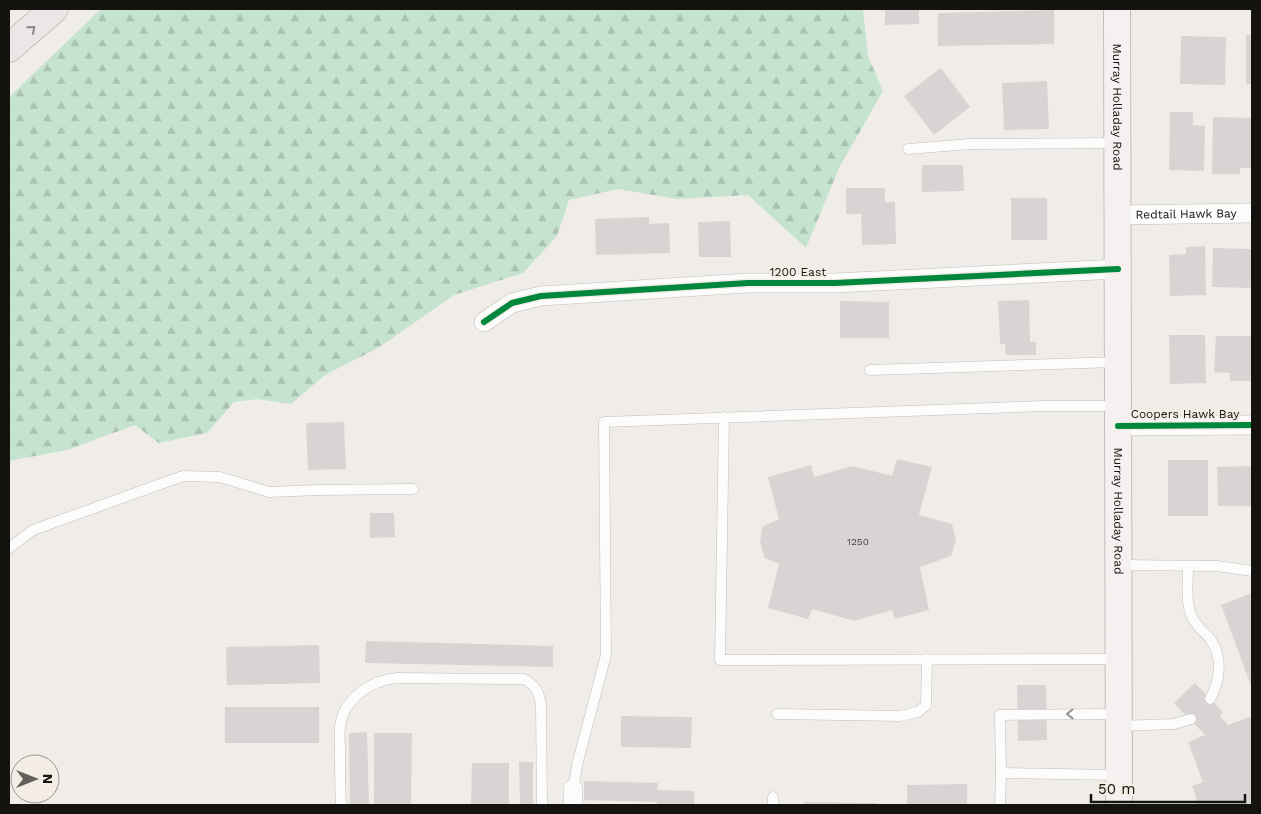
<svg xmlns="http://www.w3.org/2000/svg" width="1261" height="814" viewBox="0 0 1261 814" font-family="'Work Sans',sans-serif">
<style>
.forest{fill:url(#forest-firs)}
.building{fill:#d8d4d3}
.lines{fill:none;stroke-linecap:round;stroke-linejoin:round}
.lane-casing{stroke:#c1bebb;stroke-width:11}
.street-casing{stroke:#c1bebb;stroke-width:20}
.secondary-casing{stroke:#c1bebb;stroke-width:28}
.primary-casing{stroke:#b1a3a2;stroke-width:29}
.lane{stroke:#fdfcfc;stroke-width:10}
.street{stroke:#fdfcfc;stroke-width:19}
.secondary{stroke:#f5f1f0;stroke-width:26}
.primary{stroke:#ede6e6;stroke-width:28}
.cycleway-casing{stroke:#f4ede5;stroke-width:9}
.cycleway{stroke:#00873e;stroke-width:6}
.oneway{stroke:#8c8786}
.oneway2{stroke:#959392}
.labels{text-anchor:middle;stroke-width:4;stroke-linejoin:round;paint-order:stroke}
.number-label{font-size:10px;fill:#484543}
.street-label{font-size:12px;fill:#151310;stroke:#f4ede5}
</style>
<defs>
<pattern id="forest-firs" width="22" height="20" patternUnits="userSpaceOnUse" patternTransform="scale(1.25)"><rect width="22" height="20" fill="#c6e3d0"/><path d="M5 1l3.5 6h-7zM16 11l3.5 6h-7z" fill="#a9c2b2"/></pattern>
</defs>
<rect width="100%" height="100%" fill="#f0ede8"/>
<polygon class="forest" points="101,9 863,9 868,56 883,91 839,168 806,248 748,195 677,199 618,189 569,200 557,236 523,273 454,295 378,348 325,375 291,404 257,399 234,402 207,433 159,443 135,425 67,450 9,461 9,97"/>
<g class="building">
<polygon points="885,9 919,9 919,24 885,25"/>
<polygon points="1054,10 1054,44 938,46 938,13"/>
<rect x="1246" y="35" width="6" height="49"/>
<polygon points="1181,36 1226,37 1225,85 1180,84"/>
<polygon points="941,68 970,107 934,135 904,96"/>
<polygon points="1047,81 1049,129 1004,130 1002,83"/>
<polygon points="1170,112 1193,112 1193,125 1205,126 1204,171 1169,170"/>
<polygon points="1213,117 1252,118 1252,168 1240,168 1240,174 1212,174"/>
<polygon points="922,165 963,165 964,191 922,192"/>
<polygon points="846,188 885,188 885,202 895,202 896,244 862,245 861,214 846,214"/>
<rect x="1011" y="198" width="36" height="42"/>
<polygon points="649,217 649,224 669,223 670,253 596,255 595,219"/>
<polygon points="730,221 731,257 699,257 698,222"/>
<polygon points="1205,246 1206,295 1170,296 1169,255 1186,254 1186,247"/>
<polygon points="1213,248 1252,249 1252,288 1212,287"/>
<polygon points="1029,300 1030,342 1036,342 1036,355 1006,355 1005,344 1000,344 998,301"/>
<polygon points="840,301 889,302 889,338 840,338"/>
<polygon points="1169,335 1205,335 1206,383 1170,384"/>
<polygon points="1216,336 1252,336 1252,381 1230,381 1230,373 1214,372"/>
<polygon points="344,422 346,469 308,470 306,423"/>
<polygon points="897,459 932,467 919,515 952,524 956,540 951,556 920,567 929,610 895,619 892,610 854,621 812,609 808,619 768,608 779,564 765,558 760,543 762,527 779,519 768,477 811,465 814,477 853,466 892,476"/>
<rect x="1168" y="460" width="40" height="56"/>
<polygon points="1252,466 1252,506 1218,506 1217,467"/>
<polygon points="370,513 394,513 395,537 370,538"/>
<polygon points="1252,593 1252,688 1221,605"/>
<polygon points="366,641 553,646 553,667 365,663"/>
<polygon points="319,645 320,683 227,685 226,647"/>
<polygon points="1195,683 1223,712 1220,716 1228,725 1252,716 1252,805 1191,805 1198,803 1192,786 1203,782 1188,742 1205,735 1174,703"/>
<polygon points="1017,685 1046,685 1047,740 1018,741"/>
<rect x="225" y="707" width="94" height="36"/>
<polygon points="621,716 692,717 691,748 621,747"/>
<polygon points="367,732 369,805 350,805 349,733"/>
<polygon points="374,733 412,733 411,805 374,805"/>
<polygon points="519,762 533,762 533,805 520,805"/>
<polygon points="472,763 509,763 509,805 471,805"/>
<polygon points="584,781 658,783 657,790 694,791 694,805 657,805 657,802 584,800"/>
<polygon points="967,784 967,805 907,805 907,785"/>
<polygon points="804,802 878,803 878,805 804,805"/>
</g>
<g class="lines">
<defs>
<g id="lane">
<polyline points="908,149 970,144 1117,143"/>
<polyline points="870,370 1117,362"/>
<polyline points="724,417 720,660 1117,659"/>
<polyline points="9,548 33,530 183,476 220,477 269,492 319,490 413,489"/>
<polyline points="1119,565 1217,566 1252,571"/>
<path d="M1188,566c0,17 -3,38 5,53 4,8 13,14 18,21 12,18 9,41 -1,59"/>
<polyline points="777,714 900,716 918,712 926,705 927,659"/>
<polyline points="1119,726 1174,724 1191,719"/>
<polyline points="1001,773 1000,715 1118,714"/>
<polyline points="573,789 578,761 606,655 604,422 1043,406 1118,406"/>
<polyline points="773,797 773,805"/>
<path d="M341,805c-1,-18 -1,-36 -1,-54 0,-8 -1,-16 0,-24 3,-28 31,-47 57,-49l127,1c12,7 15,13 17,26l1,100"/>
<polyline points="1000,805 1001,773 1119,775"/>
</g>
<g id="street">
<path id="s1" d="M1118,215l134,-2"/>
<polyline points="484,322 512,303 541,296 748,283 835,283 1118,269"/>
<polyline points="1118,426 1252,425"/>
<polyline points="573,805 573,789"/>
</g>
<g id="secondary">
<path id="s2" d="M1117,9l2,796"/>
</g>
<polyline id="primary" points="9,48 54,9"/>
</defs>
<use href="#lane" class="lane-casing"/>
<use href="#street" class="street-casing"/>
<use href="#secondary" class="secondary-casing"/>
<use href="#primary" class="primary-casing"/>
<use href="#lane" class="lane"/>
<use href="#street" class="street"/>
<use href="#secondary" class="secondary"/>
<use href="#primary" class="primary"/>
<defs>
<g id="cycleway">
<polyline points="484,322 512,303 541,296 748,283 835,283 1118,269"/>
<polyline points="1118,426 1252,425"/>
</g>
</defs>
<use href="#cycleway" class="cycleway-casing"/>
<use href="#cycleway" class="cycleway"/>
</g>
<defs><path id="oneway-chevron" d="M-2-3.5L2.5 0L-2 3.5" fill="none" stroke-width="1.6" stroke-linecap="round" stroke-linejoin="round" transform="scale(1.25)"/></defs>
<use class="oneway" href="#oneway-chevron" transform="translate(32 29) rotate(-41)"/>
<use class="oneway2" href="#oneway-chevron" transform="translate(1070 714) rotate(179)"/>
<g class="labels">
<g class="number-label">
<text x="858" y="545">1250</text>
</g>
<g class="street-label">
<text dy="4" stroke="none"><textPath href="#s2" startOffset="98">Murray Holladay Road</textPath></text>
<text dy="4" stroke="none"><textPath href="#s1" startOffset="68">Redtail Hawk Bay</textPath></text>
<text x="798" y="276">1200 East</text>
<text x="1185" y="418">Coopers Hawk Bay</text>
<text dy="4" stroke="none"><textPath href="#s2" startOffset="502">Murray Holladay Road</textPath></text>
</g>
</g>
<rect width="1261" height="814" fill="none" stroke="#151310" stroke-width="20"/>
<g transform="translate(35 779) rotate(90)"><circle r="24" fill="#f4ede5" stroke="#9b9690"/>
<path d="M0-4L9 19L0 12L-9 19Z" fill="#625f5c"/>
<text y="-8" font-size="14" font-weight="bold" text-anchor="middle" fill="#151310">N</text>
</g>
<path d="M1091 794v8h154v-8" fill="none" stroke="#151310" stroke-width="2.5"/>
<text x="1098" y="794" font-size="15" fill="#151310" stroke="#f4ede5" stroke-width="4" paint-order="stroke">50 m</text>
</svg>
